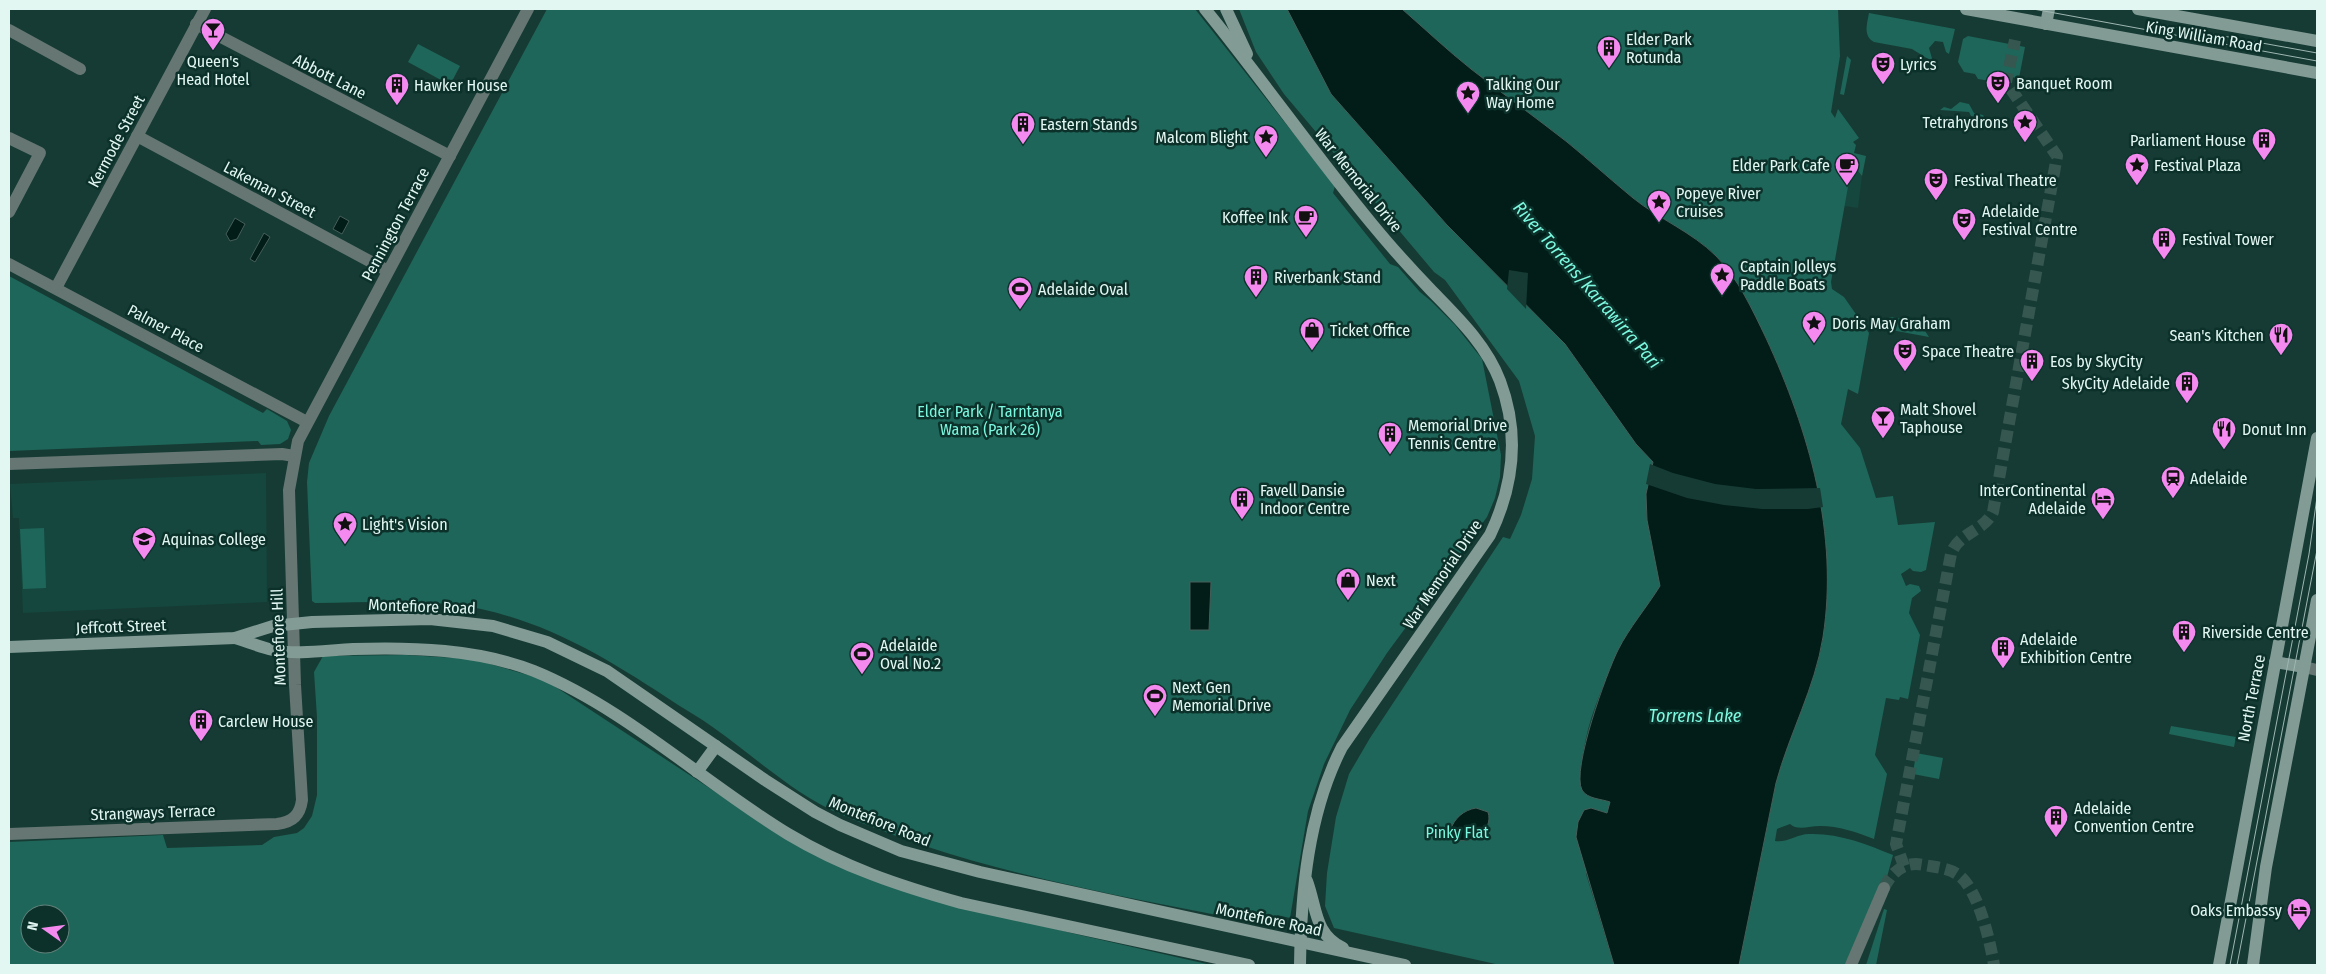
<svg xmlns="http://www.w3.org/2000/svg" width="2326" height="974" viewBox="0 0 2326 974" font-family="'Fira Sans Condensed',sans-serif">
<style>
.built{fill:#15473e}
.green{fill:#1e6659;fill-rule:evenodd}
.water{fill:#021d18;stroke:#465e59}
.pier{fill:#163b34}
.lines{fill:none;stroke-linecap:round;stroke-linejoin:round}
.street-tunnel{stroke:#355750;stroke-width:12;stroke-dasharray:12 6;stroke-linecap:butt}
.street{stroke:#667672;stroke-width:12}
.secondary{stroke:#829b95;stroke-width:12}
.tram{stroke:#9eb7b2;stroke-width:1}
.labels{text-anchor:middle;stroke-width:5;stroke-linejoin:round;paint-order:stroke}
.street-label{font-size:16px;fill:#e3f7f2;stroke:#0b312a}
.poi-label{font-size:16px;fill:#e3f7f2;stroke:#0b312a;text-anchor:start}
.park-label{font-size:16px;fill:#7af7de;stroke:#0b312a}
.water-label{font-size:18px;font-style:italic;fill:#7dfae1;stroke:#0b312a}
</style>
<rect width="100%" height="100%" fill="#163b34"/>
<g class="built">
<polygon points="1834,166 1858,171 1862,176 1858,208 1832,204"/>
<polygon points="266,473 267,602 23,613 19,518 13,518 10,484"/>
</g>
<g class="green">
<path d="M547,9h648l140,177 -2,7 57,71 8,3 22,25 11,9 24,24 27,34 19,96 -1,22 -5,21 -8,19 -100,136 -37,57 -26,54 -16,47 -18,107 -13,-3 -4,11c-146,-29 -298,-53 -435,-113 -42,-18 -86,-58 -124,-85 -15,-11 -32,-20 -48,-31 -60,-39 -114,-72 -185,-88 -54,-11 -112,-6 -166,-6l-3,-2 -5,-119 2,-19 20,-47z"/>
<path d="M1239,9h48l44,85 116,131 118,119 71,100 17,18 -7,32 1,26 13,66c-33,51 -74,117 -78,180 -1,9 4,21 7,30l21,6 -3,11 -16,-5 -5,66 28,91h-114l-166,-37 -9,-22 2,-33 9,-56 13,-43 21,-36 133,-201 7,2 11,-24 11,-36 3,-43 -16,-55 -74,-101 -11,-8 -150,-178 -28,-42z"/>
<path d="M1402,9h436l2,47 -9,56 4,6 3,-9 21,29 -6,4 3,3 -2,8 12,3 -4,20 -4,-5 -7,-1 -20,112 1,7 12,8 25,36 -11,61 -10,-5 -7,35 19,24 16,50 17,-2 5,29 37,-3 -9,48 -5,2 -8,-1 -3,-3 -9,6 5,12 4,-2 9,2 2,5 -9,7 -3,15 11,22 -12,64 -8,-2 -1,3 -13,-2 -11,57 12,19 -13,65c-18,-7 -35,-13 -54,-13 -10,0 -23,5 -30,-2l-13,5 -2,12c12,2 22,-7 34,-7 30,-1 57,10 84,21l-9,33 -33,77h-112l37,-182c13,-49 39,-95 47,-146 16,-103 -14,-206 -57,-299 -13,-27 -28,-60 -50,-82 -24,-24 -57,-37 -83,-58 -22,-18 -44,-38 -66,-56 -32,-25 -64,-48 -96,-73 -24,-19 -46,-40 -69,-60z"/>
<path d="M1869,13l86,16 -6,25 -3,-2 -3,-10 -8,-1 -6,7 4,14 -21,-13 -38,-7c-11,-6 -7,-18 -5,-29z"/>
<polygon points="1968,36 2025,47 2019,78 2010,77 2007,79 1996,77 1990,81 1978,79 1975,74 1964,72 1958,62 1963,39"/>
<polygon points="418,44 460,66 450,85 408,62"/>
<polygon points="1847,56 1851,60 1844,95 1840,94"/>
<polygon points="1960,102 1969,104 1974,113 1983,115 1985,118 1971,116 1969,112 1940,110 1944,107 1951,109"/>
<polygon points="9,276 263,413 267,409 287,421 291,430 288,439 280,444 261,445 258,441 9,451"/>
<polygon points="1890,317 1911,320 1916,327 1923,328 1929,337 1875,327"/>
<polygon points="44,528 46,588 23,589 20,529"/>
<path d="M406,655l67,4 72,21 245,161 140,55 141,37 140,32h-1202v-123l154,-7 4,13 95,-3 12,-8 23,-4 7,-5 8,-12 5,-21v-78l-3,-45 9,-16zM30,914h30v30h-30z"/>
<polygon points="2171,726 2236,737 2234,747 2169,734"/>
<polygon points="1916,753 1943,758 1939,779 1913,774"/>
<polygon points="1884,909 1887,910 1876,965 1866,965"/>
</g>
<g class="water">
<path d="M1287,9h115c23,20 45,41 69,60 32,25 64,48 96,73 22,18 44,38 66,56 26,21 59,34 83,58 22,22 37,55 50,82 43,93 73,196 57,299 -8,51 -34,97 -47,146l-37,182h-125l-38,-128 2,-15 6,-12 7,-2 16,5 3,-11c-8,-3 -23,-3 -28,-12 -11,-20 25,-118 36,-140 11,-22 29,-43 42,-64l-13,-66 -1,-26 7,-32 -17,-18 -71,-100 -118,-119 -116,-131z"/>
<polygon points="340,216 349,221 342,234 333,229"/>
<polygon points="235,218 245,224 237,239 230,241 226,234"/>
<polygon points="264,233 270,237 255,262 250,259"/>
<polygon points="1190,582 1211,582 1209,630 1190,630"/>
<path d="M1476,808l12,4c6,19 -17,33 -34,27l-4,-8c4,-13 14,-21 26,-23z"/>
</g>
<g class="pier">
<polygon points="1509,270 1528,273 1526,309 1507,289"/>
<polygon points="1650,464 1673,473 1715,484 1756,489 1820,488 1823,507 1808,509 1762,509 1724,505 1687,498 1646,484"/>
</g>
<g class="lines">
<g class="street-tunnel">
<path d="M1904,866l-8,-22 55,-290c7,-21 33,-23 42,-42l64,-356 -51,-74 9,-42"/>
<path d="M1884,888c8,-17 21,-27 40,-23 10,2 24,3 33,9 21,13 33,67 37,91"/>
</g>
<g class="street">
<polyline points="196,24 450,156"/>
<polyline points="9,30 80,69"/>
<polyline points="137,136 388,271"/>
<polyline points="9,138 40,153 9,212"/>
<polyline points="9,264 307,422"/>
<polyline points="56,288 205,9"/>
<polyline points="9,464 282,454 294,456"/>
<polyline points="2304,667 2317,670"/>
<path d="M9,834l268,-10c16,-2 23,-9 25,-24l-7,-115 -6,-195 9,-49 230,-432"/>
<polyline points="1851,965 1884,888"/>
</g>
<g class="secondary">
<path d="M1205,9c57,70 109,145 167,215 18,22 38,44 58,65 27,28 56,55 70,92 20,53 14,104 -10,154l-148,212c-34,66 -41,145 -42,218"/>
<polyline points="1226,9 1247,54"/>
<polyline points="1966,9 2317,73"/>
<polyline points="2138,9 2317,41"/>
<polyline points="2046,24 2049,9"/>
<path d="M235,638c13,4 25,9 38,12 23,5 56,0 80,-1 59,-2 125,0 181,22 91,37 170,112 254,163 55,33 112,52 173,69l288,62"/>
<polyline points="9,647 235,638 273,626 312,622 430,619 493,626 547,642 607,671 765,780 815,812 840,825 901,851 980,872 1405,965"/>
<polyline points="2275,662 2304,667"/>
<polyline points="697,772 716,746"/>
<path d="M1307,881c10,27 7,53 36,67"/>
<polyline points="2219,965 2317,438"/>
<polyline points="2253,965 2266,867 2317,600"/>
</g>
<g class="tram">
<polyline points="2033,9 2317,61"/>
<polyline points="2168,26 2317,53"/>
<polyline points="2230,965 2309,554 2317,497"/>
<polyline points="2237,965 2317,550"/>
</g>
</g>
<defs>
<symbol id="bar-pin" viewBox="-11 -11 22 30"><path d="M0 17L-7.5 6A9.5 9.5 0 1 1 7.5 6Z" fill="#f489f0" stroke="#0b312a"/><path d="M-6-5H6L.8 .8V4.5H3.5V6h-7V4.5H-.8V.8Z" fill="#111"/></symbol>
<symbol id="building-pin" viewBox="-11 -11 22 30"><path d="M0 17L-7.5 6A9.5 9.5 0 1 1 7.5 6Z" fill="#f489f0" stroke="#0b312a"/><path d="M-4-6H4V6H1V3H-1V6H-4ZM-2.5-4.3h1.7v1.8h-1.7ZM.8-4.3h1.7v1.8H.8ZM-2.5-1h1.7V.8h-1.7ZM.8-1h1.7V.8H.8Z" fill="#111"/></symbol>
<symbol id="theatre-pin" viewBox="-11 -11 22 30"><path d="M0 17L-7.5 6A9.5 9.5 0 1 1 7.5 6Z" fill="#f489f0" stroke="#0b312a"/><path d="M-5-5.5Q0-4 5-5.5V0Q5 5 0 6Q-5 5-5 0ZM-3.3-2.5H-1v1.5H-3.3ZM1-2.5H3.3v1.5H1ZM-2.8 1Q0 5.5 2.8 1Z" fill="#111"/></symbol>
<symbol id="sight-pin" viewBox="-11 -11 22 30"><path d="M0 17L-7.5 6A9.5 9.5 0 1 1 7.5 6Z" fill="#f489f0" stroke="#0b312a"/><path d="M0-6L1.8-2.2L6-1.7L2.9 1.2L3.7 5.4L0 3.3L-3.7 5.4L-2.9 1.2L-6-1.7L-1.8-2.2Z" fill="#111"/></symbol>
<symbol id="cafe-pin" viewBox="-11 -11 22 30"><path d="M0 17L-7.5 6A9.5 9.5 0 1 1 7.5 6Z" fill="#f489f0" stroke="#0b312a"/><path d="M-5.5-4.5H6V0H3Q3 3.5 0 3.5H-2.5Q-5.5 3.5-5.5 0ZM3-3.2v2h1.7v-2ZM-6 4.5H4V6H-6Z" fill="#111"/></symbol>
<symbol id="stadium-pin" viewBox="-11 -11 22 30"><path d="M0 17L-7.5 6A9.5 9.5 0 1 1 7.5 6Z" fill="#f489f0" stroke="#0b312a"/><path d="M0-5a6.5 5 0 1 0 0 10a6.5 5 0 1 0 0-10ZM-3.5-1.8h7v3.6h-7Z" fill="#111"/></symbol>
<symbol id="shop-pin" viewBox="-11 -11 22 30"><path d="M0 17L-7.5 6A9.5 9.5 0 1 1 7.5 6Z" fill="#f489f0" stroke="#0b312a"/><path d="M-5-2.5h2.3a2.7 3.5 0 0 1 5.4 0H5L5.5 6h-11ZM-1.5-2.5h3a1.5 2.3 0 0 0-3 0Z" fill="#111"/></symbol>
<symbol id="restaurant-pin" viewBox="-11 -11 22 30"><path d="M0 17L-7.5 6A9.5 9.5 0 1 1 7.5 6Z" fill="#f489f0" stroke="#0b312a"/><path d="M-5-6h1v4h1v-4h1v4h1v-4h1v5L-1.5 .5V6h-2V.5L-5-1ZM5-6V6H3V1.5H1.5Q1.5-4 5-6Z" fill="#111"/></symbol>
<symbol id="station-pin" viewBox="-11 -11 22 30"><path d="M0 17L-7.5 6A9.5 9.5 0 1 1 7.5 6Z" fill="#f489f0" stroke="#0b312a"/><path d="M-3-6H3Q5-6 5-4V2Q5 4 3 4L4.5 6H3L1.5 4h-3L-3 6H-4.5L-3 4Q-5 4-5 2V-4Q-5-6-3-6ZM-3.5-4v3h7v-3ZM-3.5 1v1.5H-2V1ZM2 1v1.5H3.5V1Z" fill="#111"/></symbol>
<symbol id="hotel-pin" viewBox="-11 -11 22 30"><path d="M0 17L-7.5 6A9.5 9.5 0 1 1 7.5 6Z" fill="#f489f0" stroke="#0b312a"/><path d="M-6-4.5h1.5V1H6V5H4.5V3h-9V5H-6ZM-4 0a1.8 1.8 0 1 1 3.6 0ZM.5 0V-2.5h3Q6-2.5 6 0Z" fill="#111"/></symbol>
<symbol id="university-pin" viewBox="-11 -11 22 30"><path d="M0 17L-7.5 6A9.5 9.5 0 1 1 7.5 6Z" fill="#f489f0" stroke="#0b312a"/><path d="M0-5L7-2L0 1L-7-2ZM-4 1L0 2.5L4 1V4Q0 6-4 4Z" fill="#111"/></symbol>
</defs>
<g fill-rule="evenodd">
<use href="#bar-pin" x="199" y="16" width="28" height="38"/>
<use href="#building-pin" x="1595" y="34" width="28" height="38"/>
<use href="#theatre-pin" x="1869" y="50" width="28" height="38"/>
<use href="#theatre-pin" x="1984" y="69" width="28" height="38"/>
<use href="#building-pin" x="383" y="71" width="28" height="38"/>
<use href="#sight-pin" x="1454" y="79" width="28" height="38"/>
<use href="#sight-pin" x="2011" y="108" width="28" height="38"/>
<use href="#building-pin" x="1009" y="110" width="28" height="38"/>
<use href="#sight-pin" x="1252" y="123" width="28" height="38"/>
<use href="#building-pin" x="2250" y="126" width="28" height="38"/>
<use href="#cafe-pin" x="1833" y="151" width="28" height="38"/>
<use href="#sight-pin" x="2123" y="151" width="28" height="38"/>
<use href="#theatre-pin" x="1922" y="166" width="28" height="38"/>
<use href="#sight-pin" x="1645" y="188" width="28" height="38"/>
<use href="#cafe-pin" x="1292" y="203" width="28" height="38"/>
<use href="#theatre-pin" x="1950" y="206" width="28" height="38"/>
<use href="#building-pin" x="2150" y="225" width="28" height="38"/>
<use href="#sight-pin" x="1708" y="261" width="28" height="38"/>
<use href="#building-pin" x="1242" y="263" width="28" height="38"/>
<use href="#stadium-pin" x="1006" y="275" width="28" height="38"/>
<use href="#sight-pin" x="1800" y="309" width="28" height="38"/>
<use href="#shop-pin" x="1298" y="316" width="28" height="38"/>
<use href="#restaurant-pin" x="2267" y="321" width="28" height="38"/>
<use href="#theatre-pin" x="1891" y="337" width="28" height="38"/>
<use href="#building-pin" x="2018" y="347" width="28" height="38"/>
<use href="#building-pin" x="2173" y="369" width="28" height="38"/>
<use href="#bar-pin" x="1869" y="404" width="28" height="38"/>
<use href="#restaurant-pin" x="2210" y="415" width="28" height="38"/>
<use href="#building-pin" x="1376" y="420" width="28" height="38"/>
<use href="#station-pin" x="2159" y="464" width="28" height="38"/>
<use href="#building-pin" x="1228" y="485" width="28" height="38"/>
<use href="#hotel-pin" x="2089" y="485" width="28" height="38"/>
<use href="#sight-pin" x="331" y="510" width="28" height="38"/>
<use href="#university-pin" x="130" y="525" width="28" height="38"/>
<use href="#shop-pin" x="1334" y="566" width="28" height="38"/>
<use href="#building-pin" x="2170" y="618" width="28" height="38"/>
<use href="#building-pin" x="1989" y="634" width="28" height="38"/>
<use href="#stadium-pin" x="848" y="640" width="28" height="38"/>
<use href="#stadium-pin" x="1141" y="682" width="28" height="38"/>
<use href="#building-pin" x="187" y="707" width="28" height="38"/>
<use href="#building-pin" x="2042" y="803" width="28" height="38"/>
<use href="#hotel-pin" x="2285" y="896" width="28" height="38"/>
</g>
<g class="labels">
<g class="street-label">
<text transform="translate(2204 36) rotate(10)" y="6">King William Road</text>
<text transform="translate(330 76) rotate(27)" y="6">Abbott Lane</text>
<text transform="translate(116 141) rotate(-62)" y="6">Kermode Street</text>
<text transform="translate(1359 180) rotate(51)" y="6">War Memorial Drive</text>
<text transform="translate(270 189) rotate(28)" y="6">Lakeman Street</text>
<text transform="translate(395 224) rotate(-62)" y="6">Pennington Terrace</text>
<text transform="translate(166 328) rotate(28)" y="6">Palmer Place</text>
<text transform="translate(1442 574) rotate(-56)" y="6">War Memorial Drive</text>
<text transform="translate(422 606) rotate(2)" y="6">Montefiore Road</text>
<text transform="translate(121 626) rotate(-2)" y="6">Jeffcott Street</text>
<text transform="translate(278 637) rotate(-92)" y="6">Montefiore Hill</text>
<text transform="translate(2251 698) rotate(-79)" y="6">North Terrace</text>
<text transform="translate(153 812) rotate(-2)" y="6">Strangways Terrace</text>
<text transform="translate(880 821) rotate(22)" y="6">Montefiore Road</text>
<text transform="translate(1269 919) rotate(12)" y="6">Montefiore Road</text>
</g>
<g class="poi-label">
<text x="1626" y="45">Elder Park<tspan x="1626" dy="18">Rotunda</tspan></text>
<text x="213" y="67" text-anchor="middle">Queen's<tspan x="213" dy="18">Head Hotel</tspan></text>
<text x="1900" y="70">Lyrics</text>
<text x="2016" y="89">Banquet Room</text>
<text x="1486" y="90">Talking Our<tspan x="1486" dy="18">Way Home</tspan></text>
<text x="414" y="91">Hawker House</text>
<text x="2008" y="128" text-anchor="end">Tetrahydrons</text>
<text x="1040" y="130">Eastern Stands</text>
<text x="1248" y="143" text-anchor="end">Malcom Blight</text>
<text x="2246" y="146" text-anchor="end">Parliament House</text>
<text x="1830" y="171" text-anchor="end">Elder Park Cafe</text>
<text x="2154" y="171">Festival Plaza</text>
<text x="1954" y="186">Festival Theatre</text>
<text x="1676" y="199">Popeye River<tspan x="1676" dy="18">Cruises</tspan></text>
<text x="1982" y="217">Adelaide<tspan x="1982" dy="18">Festival Centre</tspan></text>
<text x="1288" y="223" text-anchor="end">Koffee Ink</text>
<text x="2182" y="245">Festival Tower</text>
<text x="1740" y="272">Captain Jolleys<tspan x="1740" dy="18">Paddle Boats</tspan></text>
<text x="1274" y="283">Riverbank Stand</text>
<text x="1038" y="295">Adelaide Oval</text>
<text x="1832" y="329">Doris May Graham</text>
<text x="1330" y="336">Ticket Office</text>
<text x="2264" y="341" text-anchor="end">Sean's Kitchen</text>
<text x="1922" y="357">Space Theatre</text>
<text x="2050" y="367">Eos by SkyCity</text>
<text x="2170" y="389" text-anchor="end">SkyCity Adelaide</text>
<text x="1900" y="415">Malt Shovel<tspan x="1900" dy="18">Taphouse</tspan></text>
<text x="1408" y="431">Memorial Drive<tspan x="1408" dy="18">Tennis Centre</tspan></text>
<text x="2242" y="435">Donut Inn</text>
<text x="2190" y="484">Adelaide</text>
<text x="1260" y="496">Favell Dansie<tspan x="1260" dy="18">Indoor Centre</tspan></text>
<text x="2086" y="496" text-anchor="end">InterContinental<tspan x="2086" dy="18">Adelaide</tspan></text>
<text x="362" y="530">Light's Vision</text>
<text x="162" y="545">Aquinas College</text>
<text x="1366" y="586">Next</text>
<text x="2202" y="638">Riverside Centre</text>
<text x="2020" y="645">Adelaide<tspan x="2020" dy="18">Exhibition Centre</tspan></text>
<text x="880" y="651">Adelaide<tspan x="880" dy="18">Oval No.2</tspan></text>
<text x="1172" y="693">Next Gen<tspan x="1172" dy="18">Memorial Drive</tspan></text>
<text x="218" y="727">Carclew House</text>
<text x="2074" y="814">Adelaide<tspan x="2074" dy="18">Convention Centre</tspan></text>
<text x="2282" y="916" text-anchor="end">Oaks Embassy</text>
</g>
<g class="park-label">
<text x="990" y="417">Elder Park / Tarntanya<tspan x="990" dy="18">Wama (Park 26)</tspan></text>
<text x="1457" y="838">Pinky Flat</text>
</g>
<g class="water-label">
<text transform="translate(1587 285) rotate(49)" y="6">River Torrens/Karrawirra Pari</text>
<text x="1695" y="722">Torrens Lake</text>
</g>
</g>
<rect width="2326" height="974" fill="none" stroke="#e3f7f2" stroke-width="20"/>
<g transform="translate(45 929) rotate(284)"><circle r="24" fill="#0b312a" stroke="#61807a"/>
<path d="M0-4L9 19L0 12L-9 19Z" fill="#f489f0"/>
<text y="-8" font-size="14" font-weight="bold" text-anchor="middle" fill="#e3f7f2">N</text>
</g>
</svg>
